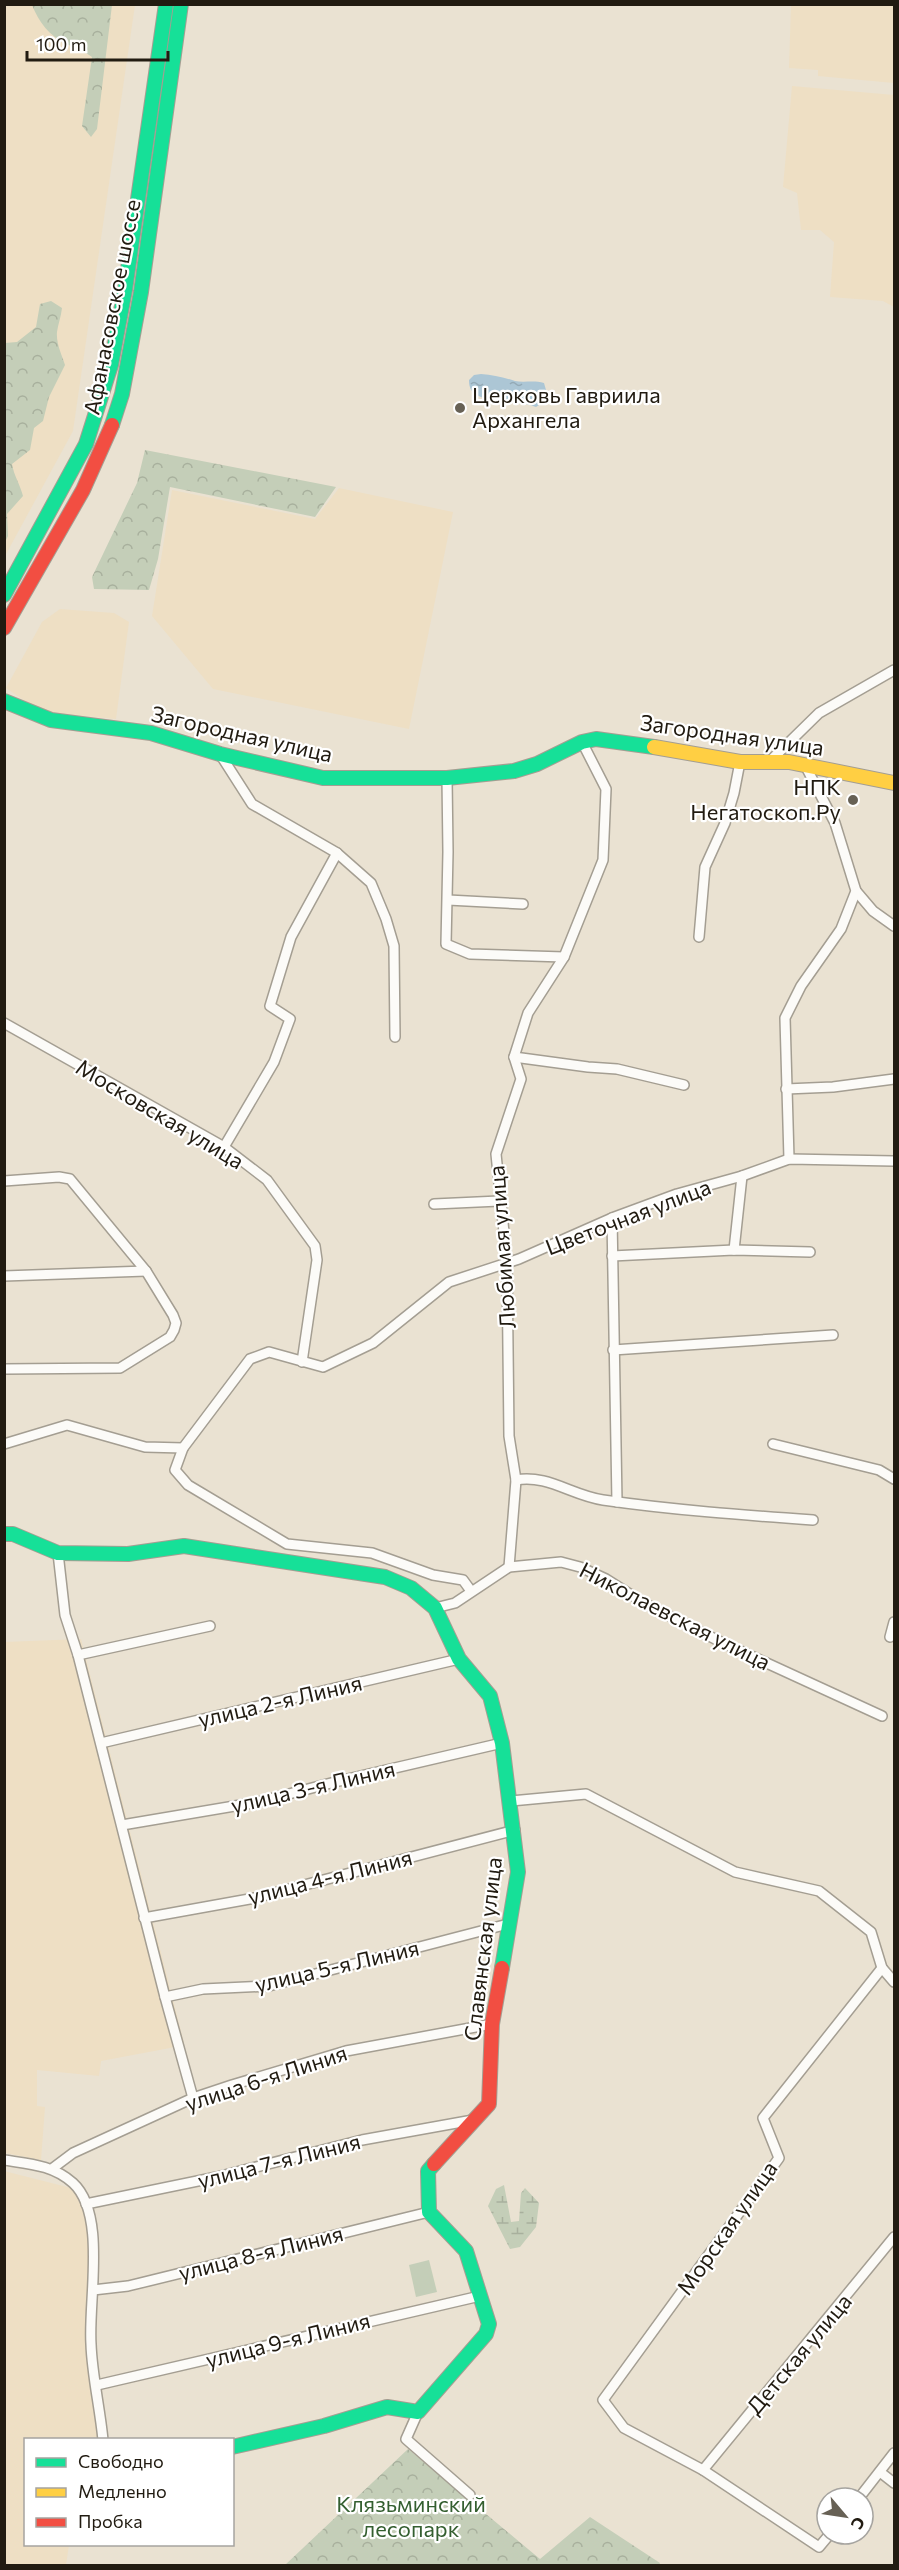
<svg xmlns="http://www.w3.org/2000/svg" width="899" height="2570" viewBox="0 0 899 2570" font-family="Commissioner,sans-serif">
<style>
.built{fill:#eedfc4}
.forest{fill:url(#forest-crowns)}
.wetland{fill:url(#wetland-marsh)}
.pitch{fill:#c4ceb8}
.water{fill:url(#water-ripples)}
.lines{fill:none;stroke-linecap:round;stroke-linejoin:round}
.street-casing{stroke:#a49e92;stroke-width:12}
.fast-casing{stroke:#a49e92;stroke-width:16}
.slow-casing{stroke:#a49e92;stroke-width:16}
.jam-casing{stroke:#a49e92;stroke-width:16}
.street{stroke:#fcfbf8;stroke-width:9}
.fast{stroke:#16e098;stroke-width:14}
.slow{stroke:#ffcf43;stroke-width:14}
.jam{stroke:#f24e42;stroke-width:14}
.poi-dot{fill:#676155;stroke:#fff;stroke-width:2}
.labels{text-anchor:middle;stroke-width:4.5;stroke-linejoin:round;paint-order:stroke}
.street-label{font-size:22px;fill:#211b11;stroke:#fff}
.poi-label{font-size:22px;fill:#211b11;stroke:#fff;text-anchor:start}
.park-label{font-size:22px;fill:#345f30;stroke:#fff}
</style>
<defs>
<pattern id="forest-crowns" width="20" height="18" patternUnits="userSpaceOnUse" patternTransform="scale(1.5)"><rect width="20" height="18" fill="#c4ceb8"/><path d="M2 6a3 3 0 1 1 6 0M12 15a3 3 0 1 1 6 0" fill="none" stroke="#a8b09d"/></pattern>
<pattern id="wetland-marsh" width="20" height="14" patternUnits="userSpaceOnUse" patternTransform="scale(1.5)"><rect width="20" height="14" fill="#c4ceb8"/><path d="M1 5h8M5 5V1M11 12h8M15 12V8" fill="none" stroke="#a8b09d"/></pattern>
<pattern id="water-ripples" width="26" height="14" patternUnits="userSpaceOnUse" patternTransform="scale(1.5)"><rect width="26" height="14" fill="#acc6d5"/><path d="M2 4q2-2 4 0t4 0M15 11q2-2 4 0t4 0" fill="none" stroke="#94aab6"/></pattern>
</defs>
<rect width="100%" height="100%" fill="#eae2d2"/>
<g class="built">
<polygon points="5,5 135,5 73,431 5,556"/>
<polygon points="791,5 894,5 894,83 818,76 818,70 789,68"/>
<polygon points="792,86 894,95 894,307 883,301 830,297 834,242 820,230 801,230 797,193 783,187"/>
<polygon points="339,488 453,512 409,729 213,689 152,616 172,490 315,519"/>
<polygon points="60,609 114,613 129,622 116,719 54,713 28,703 6,688 42,622"/>
<polygon points="81,1639 184,2043 170,2048 101,2061 99,2076 37,2070 37,2106 45,2107 41,2160 5,2153 4,1642"/>
<polygon points="4,2171 71,2188 81,2202 89,2236 98,2439 26,2440 26,2544 69,2545 66,2565 5,2565"/>
</g>
<g class="forest">
<path d="M32,5h80l-15,124 -6,8 -9,-11 10,-69c-9,-7 -16,-8 -25,-13 -18,-8 -28,-22 -35,-39z"/>
<path d="M51,301l11,7c-1,9 -4,16 -5,24 -1,12 5,23 8,33l-16,32 -6,24 -9,7 -4,22 -18,14c2,12 8,20 11,32l-16,18 1,22 -3,6v-199l12,-1 19,-15 4,-23z"/>
<polygon points="145,450 336,487 315,517 170,487 158,559 149,590 94,589 92,577 137,483"/>
<polygon points="408,2449 540,2559 590,2517 660,2563 659,2565 285,2565"/>
</g>
<polygon class="wetland" points="504,2185 511,2222 519,2221 521,2193 525,2188 539,2203 536,2227 520,2247 510,2249 488,2206 496,2189"/>
<polygon class="pitch" points="429,2260 437,2292 416,2297 409,2265"/>
<path class="water" d="M481,374c12,1 22,3 34,7 9,2 19,-1 29,2l2,7 -4,13 -6,4c-17,-7 -49,-3 -62,-14 -4,-3 -5,-8 -5,-13l5,-5z"/>
<g class="lines">
<defs>
<g id="street">
<polyline points="220,754 252,804 337,853 371,883 386,919 394,946 395,1037"/>
<polyline points="769,762 819,713 894,670"/>
<polyline points="447,778 448,852 446,944 470,954 564,957"/>
<polyline points="856,891 873,911 894,926"/>
<polyline points="448,900 523,904"/>
<polyline points="699,937 705,867 725,823 734,793 740,762"/>
<polyline points="4,1023 224,1147 267,1180 315,1246 317,1260 302,1362"/>
<polyline points="514,1057 588,1067 617,1069 684,1085"/>
<polyline points="786,1089 833,1087 894,1079"/>
<polyline points="224,1147 274,1062 290,1019 270,1006 291,937 337,853"/>
<polyline points="789,1159 785,1018 801,986 841,929 856,891 835,823 805,765"/>
<polyline points="4,1181 59,1177 70,1179 146,1271 173,1315 176,1323 174,1330 170,1337 120,1368 4,1369"/>
<polyline points="434,1204 499,1201"/>
<polyline points="612,1218 617,1502"/>
<polyline points="734,1250 742,1176"/>
<polyline points="612,1256 734,1250 810,1252"/>
<polyline points="4,1276 146,1271"/>
<polyline points="613,1350 833,1335"/>
<polyline points="4,1444 67,1425 145,1447 183,1448"/>
<polyline points="773,1444 879,1470 894,1479"/>
<path d="M516,1480c31,-6 57,16 87,20 70,10 140,15 210,20"/>
<polyline points="58,1553 65,1615 78,1655 165,1997 193,2098"/>
<polyline points="509,1567 516,1480 509,1436 507,1262 496,1154 521,1079 514,1057 528,1013 564,957 603,860 606,789 582,742"/>
<polyline points="471,1591 463,1580 433,1575 372,1553 287,1544 188,1485 175,1470 183,1448 250,1359 269,1352 323,1367 373,1343 449,1282 519,1259 612,1218 677,1194 742,1176 789,1159 894,1161"/>
<polyline points="435,1608 455,1603 509,1567 561,1562 580,1567 606,1579 644,1603 721,1642 882,1716"/>
<polyline points="890,1637 894,1622"/>
<polyline points="78,1655 210,1626"/>
<polyline points="101,1743 459,1659"/>
<polyline points="511,1801 586,1794 735,1872 819,1891 871,1932 882,1968 894,1982"/>
<polyline points="122,1825 258,1802 339,1781 502,1743"/>
<polyline points="144,1918 255,1898 515,1830"/>
<polyline points="165,1997 203,1989 269,1986 508,1924"/>
<path d="M4,2160c26,4 49,5 69,23 34,31 15,118 18,161 1,31 9,64 12,96"/>
<polyline points="53,2168 73,2153 193,2098 232,2085 346,2051 492,2024"/>
<polyline points="86,2204 217,2177 362,2140 473,2120"/>
<polyline points="93,2290 128,2286 429,2212"/>
<polyline points="97,2385 480,2296"/>
<polyline points="418,2412 406,2439 470,2495"/>
<polyline points="703,2470 894,2237"/>
<polyline points="880,2472 894,2483"/>
<polyline points="859,2498 894,2453"/>
<polyline points="830,2534 819,2547 703,2470 624,2428 603,2400 779,2158 763,2118 882,1968"/>
</g>
<g id="fast">
<polyline points="112,425 122,394 141,292 181,4"/>
<polyline points="4,595 86,444 111,365 125,290 166,4"/>
<polyline points="4,701 51,720 151,733 220,754 323,778 447,778 514,771 537,764 582,742 596,739 654,747"/>
<polyline points="4,1534 13,1534 58,1553 128,1554 184,1546 385,1577 411,1588 435,1608 459,1659 490,1696 502,1743 518,1872 502,1968"/>
<polyline points="232,2447 324,2426 387,2407 418,2412 486,2334 489,2324 466,2251 429,2212 428,2171 434,2164"/>
</g>
<polyline id="slow" points="654,747 740,762 789,762 894,783"/>
<g id="jam">
<polyline points="4,628 83,490 112,425"/>
<polyline points="434,2164 489,2104 492,2024 502,1968"/>
</g>
</defs>
<use href="#street" class="street-casing"/>
<use href="#fast" class="fast-casing"/>
<use href="#slow" class="slow-casing"/>
<use href="#jam" class="jam-casing"/>
<use href="#street" class="street"/>
<use href="#fast" class="fast"/>
<use href="#slow" class="slow"/>
<use href="#jam" class="jam"/>
</g>
<g class="poi-dot">
<circle cx="460" cy="408" r="6"/>
<circle cx="853" cy="800" r="6"/>
</g>
<g class="labels">
<g class="street-label">
<text transform="translate(112 307) rotate(-79)" y="8">Афанасовское шоссе</text>
<text transform="translate(242 734) rotate(13)" y="8">Загородная улица</text>
<text transform="translate(732 735) rotate(8)" y="8">Загородная улица</text>
<text transform="translate(160 1114) rotate(31)" y="8">Московская улица</text>
<text transform="translate(628 1217) rotate(-21)" y="8">Цветочная улица</text>
<text transform="translate(502 1247) rotate(-94)" y="8">Любимая улица</text>
<text transform="translate(675 1616) rotate(27)" y="8">Николаевская улица</text>
<text transform="translate(280 1701) rotate(-13)" y="8">улица 2-я Линия</text>
<text transform="translate(313 1787) rotate(-13)" y="8">улица 3-я Линия</text>
<text transform="translate(330 1877) rotate(-14)" y="8">улица 4-я Линия</text>
<text transform="translate(483 1949) rotate(-83)" y="8">Славянская улица</text>
<text transform="translate(337 1966) rotate(-13)" y="8">улица 5-я Линия</text>
<text transform="translate(266 2078) rotate(-18)" y="8">улица 6-я Линия</text>
<text transform="translate(279 2161) rotate(-14)" y="8">улица 7-я Линия</text>
<text transform="translate(727 2228) rotate(-55)" y="8">Морская улица</text>
<text transform="translate(261 2253) rotate(-14)" y="8">улица 8-я Линия</text>
<text transform="translate(288 2340) rotate(-14)" y="8">улица 9-я Линия</text>
<text transform="translate(799 2354) rotate(-50)" y="8">Детская улица</text>
</g>
<g class="poi-label">
<text x="472" y="403">Церковь Гавриила<tspan x="472" dy="25">Архангела</tspan></text>
<text x="841" y="795" text-anchor="end">НПК<tspan x="841" dy="25">Негатоскоп.Ру</tspan></text>
</g>
<g class="park-label">
<text x="411" y="2512">Клязьминский<tspan x="411" dy="25">лесопарк</tspan></text>
</g>
</g>
<rect width="899" height="2570" fill="none" stroke="#211b11" stroke-width="12"/>
<rect x="24" y="2438" width="210" height="108" fill="#ffffff" stroke="#a6a4a0" stroke-width="1.5"/>
<rect x="36" y="2458" width="30" height="9" fill="#16e098" stroke="#a6a4a0" stroke-width="1.5"/>
<text x="78" y="2468" font-size="18" fill="#211b11">Свободно</text>
<rect x="36" y="2488" width="30" height="9" fill="#ffcf43" stroke="#a6a4a0" stroke-width="1.5"/>
<text x="78" y="2498" font-size="18" fill="#211b11">Медленно</text>
<rect x="36" y="2518" width="30" height="9" fill="#f24e42" stroke="#a6a4a0" stroke-width="1.5"/>
<text x="78" y="2528" font-size="18" fill="#211b11">Пробка</text>
<g transform="translate(845 2516) rotate(119)"><circle r="28" fill="#ffffff" stroke="#a6a4a0" stroke-width="1.5"/>
<path d="M0-4.5L10 22L0 15L-10 22Z" fill="#676155"/>
<text y="-9" font-size="16" font-weight="bold" text-anchor="middle" fill="#211b11">С</text>
</g>
<path d="M27 51v9h141v-9" fill="none" stroke="#211b11" stroke-width="3"/>
<text x="36" y="51" font-size="18" fill="#211b11" stroke="#ffffff" stroke-width="4.5" paint-order="stroke">100 m</text>
</svg>
